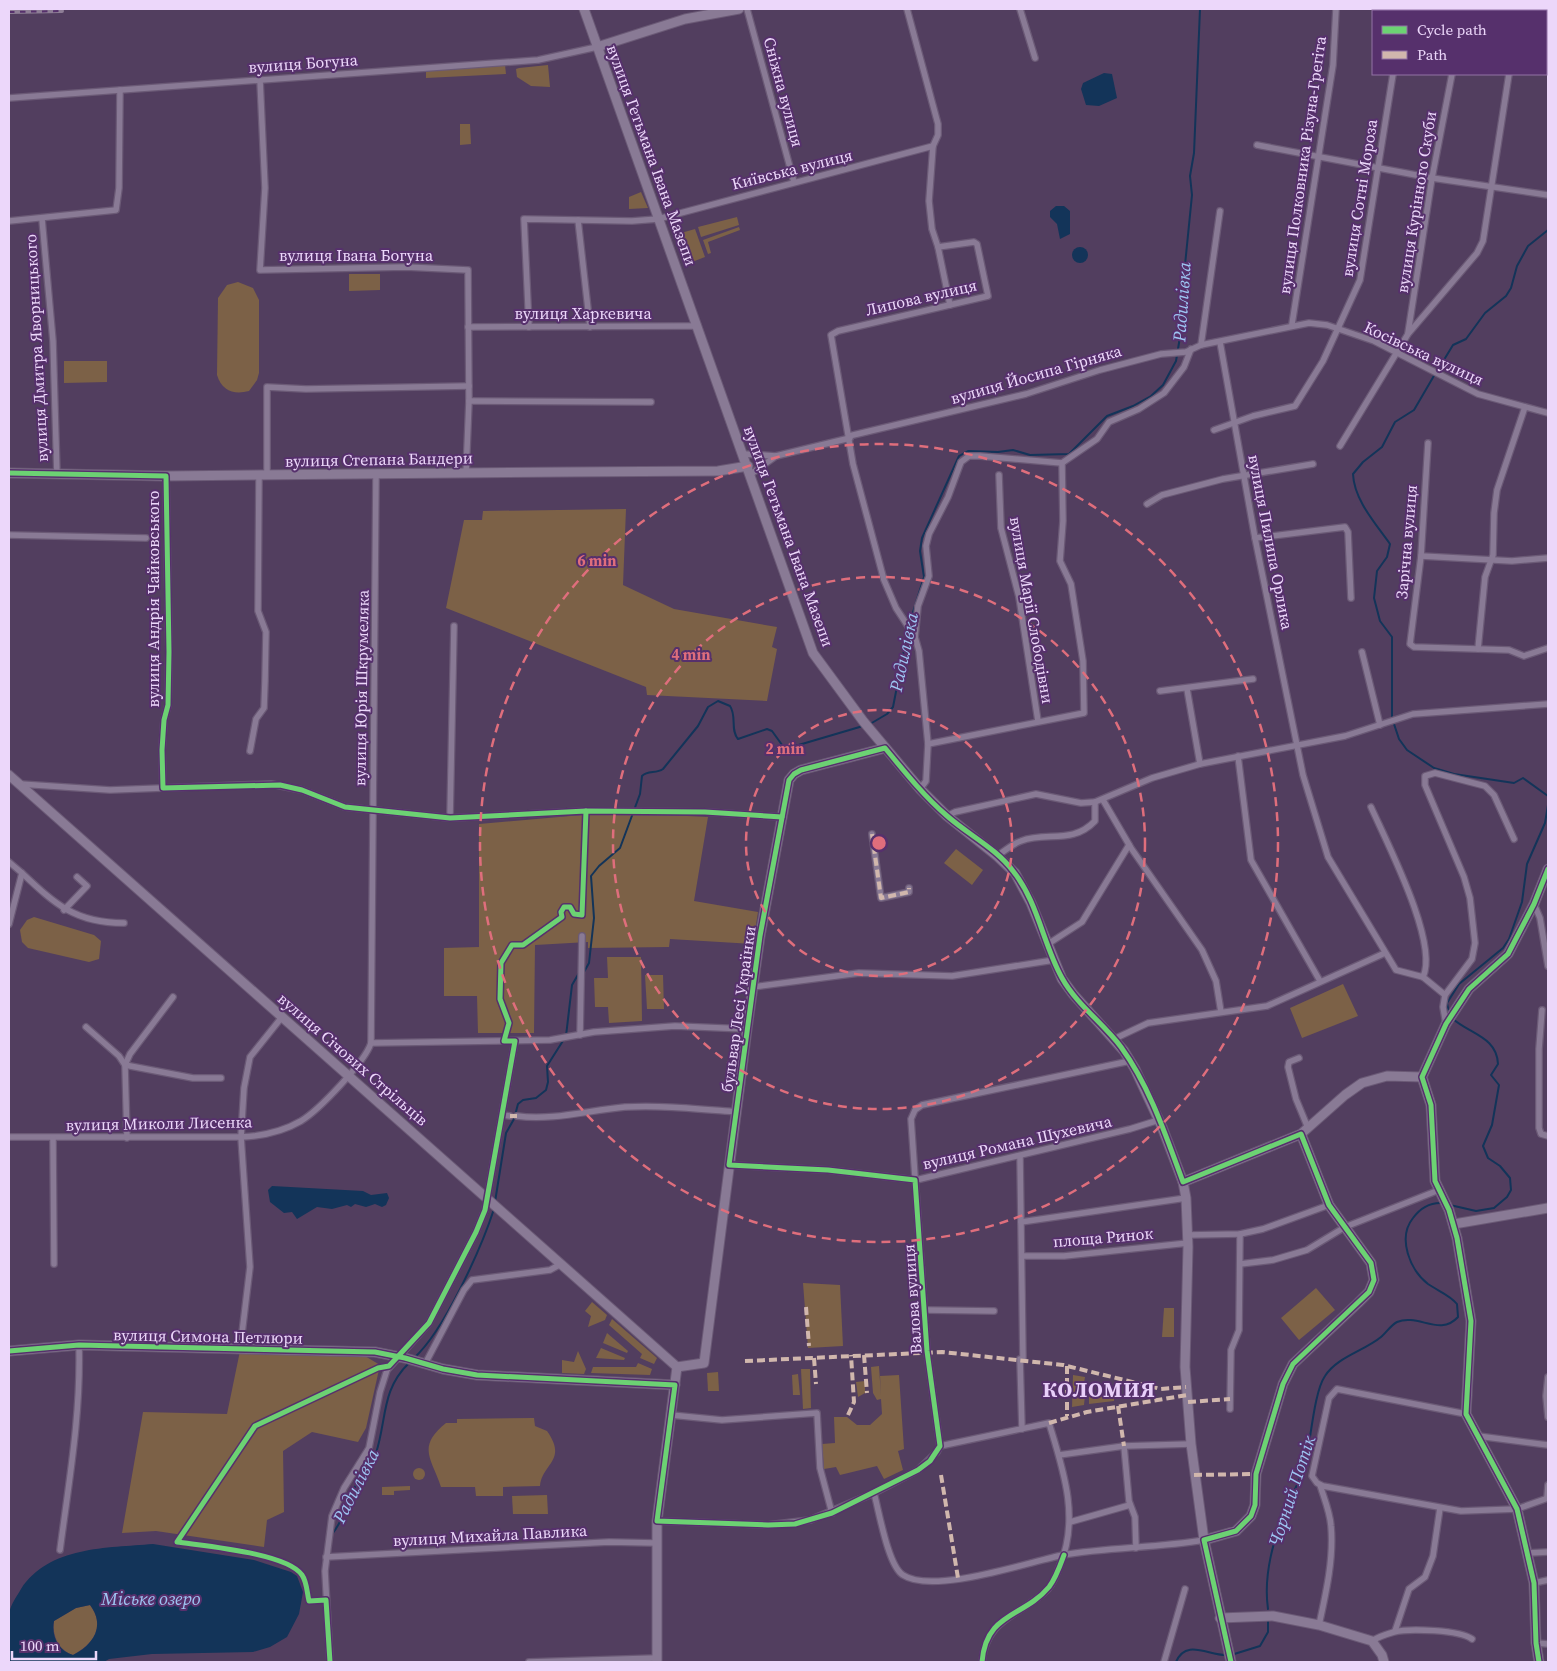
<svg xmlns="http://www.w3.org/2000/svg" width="1557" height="1671" viewBox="0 0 1557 1671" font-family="'Source Serif 4',serif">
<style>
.green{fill:#7c6147}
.water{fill:#133459;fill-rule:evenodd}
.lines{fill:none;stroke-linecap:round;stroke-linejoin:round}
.stream{stroke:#133459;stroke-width:2}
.street-casing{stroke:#6b5a76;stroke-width:8}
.secondary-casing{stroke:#6b5a76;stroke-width:11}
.street{stroke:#897a95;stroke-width:5.5}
.secondary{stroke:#897a95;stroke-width:9}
.rail-casing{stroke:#8e7e96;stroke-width:4}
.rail{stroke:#56306c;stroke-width:2;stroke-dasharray:5.5;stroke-linecap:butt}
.quiet{stroke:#d1b7ad;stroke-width:4;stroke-dasharray:8 4;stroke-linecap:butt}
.cycleway-casing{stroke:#56306c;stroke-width:8}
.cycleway{stroke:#6cd273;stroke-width:5}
.ring{fill:none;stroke:#df6e7c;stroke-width:2.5;stroke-dasharray:9 6}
.labels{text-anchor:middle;stroke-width:4;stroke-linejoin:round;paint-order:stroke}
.street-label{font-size:16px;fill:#ecd7fa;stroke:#56306c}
.water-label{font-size:18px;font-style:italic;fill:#9dc5f2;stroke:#56306c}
.district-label{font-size:21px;font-weight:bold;letter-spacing:1px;fill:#e9d0fa;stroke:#56306c}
.centre{fill:#df6e7c;stroke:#56306c;stroke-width:2.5}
.ring-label{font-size:15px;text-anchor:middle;font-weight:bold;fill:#df6e7c;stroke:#56306c;stroke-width:4;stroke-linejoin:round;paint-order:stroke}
</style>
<rect width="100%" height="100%" fill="#523e5f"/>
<g class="green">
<polygon points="505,65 506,74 426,78 426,71"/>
<polygon points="548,65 550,87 531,86 517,77 516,69 519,68"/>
<polygon points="460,124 470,124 471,144 460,145"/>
<polygon points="641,192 648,208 629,209 629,197"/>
<polygon points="737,217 739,225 701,237 698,227"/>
<polygon points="739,227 740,230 708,242 711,253 708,254 703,240"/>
<polygon points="695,229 705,257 692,262 681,233"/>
<polygon points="349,274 380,274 380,290 349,291"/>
<path d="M238,282l15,6 6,12v73l-2,7 -8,11c-15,4 -27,0 -32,-16l1,-77 9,-13z"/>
<polygon points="64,361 107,361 107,382 64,383"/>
<polygon points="626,509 623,585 674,609 777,627 772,647 777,649 767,701 647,695 646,687 446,608 464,520 482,520 483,511"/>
<polygon points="593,814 646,814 708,817 694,901 758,912 753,944 670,939 669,947 588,948 588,942 535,945 534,1033 478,1033 477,996 444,996 444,948 479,947 479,824"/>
<polygon points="956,849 983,870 972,885 944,863"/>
<polygon points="34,917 94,935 101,941 99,959 89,962 28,948 22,942 20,930 27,920"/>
<polygon points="607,957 641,957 642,1021 609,1023 608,1007 595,1007 594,978 608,978"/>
<polygon points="645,975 663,975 664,1009 647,1009"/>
<polygon points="1343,984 1358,1016 1302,1038 1290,1008"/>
<polygon points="803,1283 840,1285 843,1346 808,1348"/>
<polygon points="1316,1288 1335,1310 1299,1340 1281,1318"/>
<polygon points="592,1302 607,1315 605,1320 588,1327 591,1316 585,1311"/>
<polygon points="1164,1308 1174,1308 1174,1337 1162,1337"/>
<polygon points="612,1319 657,1358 654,1364 640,1358 642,1354 609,1325"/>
<polygon points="607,1333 628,1351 627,1353 603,1343"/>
<polygon points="601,1348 625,1358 624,1360 596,1358"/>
<polygon points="240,1351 365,1356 380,1365 366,1428 358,1442 312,1432 283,1451 284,1512 267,1520 264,1547 156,1531 122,1533 143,1412 227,1414"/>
<polygon points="578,1351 586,1369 584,1374 562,1373 562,1360 574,1362"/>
<polygon points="638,1363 652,1369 650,1375 591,1373 593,1367 636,1367"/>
<polygon points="879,1366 881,1396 880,1376 899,1375 904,1449 898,1451 903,1470 884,1479 877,1466 840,1475 836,1467 824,1469 822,1444 835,1443 834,1417 847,1417 857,1425 870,1425 882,1414 881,1399 877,1400 873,1393 871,1367"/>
<polygon points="801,1369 810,1369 811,1408 803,1409"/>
<polygon points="718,1372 719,1391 708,1391 707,1373"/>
<polygon points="798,1374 800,1395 793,1395 792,1375"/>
<polygon points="1073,1375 1085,1377 1082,1395 1085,1395 1084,1405 1072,1407"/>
<polygon points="865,1381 865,1393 858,1397 856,1382"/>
<polygon points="1089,1396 1114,1396 1114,1401 1089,1404"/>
<path d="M534,1418l1,8 12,5c21,30 -5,32 -7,55l-37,1v9h-27l-1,-9h-34c-9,-28 -25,-40 5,-64h11v-4z"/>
<circle cx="419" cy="1474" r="6"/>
<polygon points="410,1486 410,1490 394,1491 394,1495 382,1495 382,1487"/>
<polygon points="547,1495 548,1514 513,1514 512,1496"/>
<path d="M90,1605c16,22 3,39 -17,50 -15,-5 -21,-20 -19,-34l22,-13z"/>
</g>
<g class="water">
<polygon points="1104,73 1112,74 1117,98 1099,106 1086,105 1081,89 1083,83"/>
<polygon points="1056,206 1064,206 1070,211 1070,234 1060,239 1057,224 1050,217 1050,211"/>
<circle cx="1080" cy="255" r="8"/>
<polygon points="272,1186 363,1191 371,1195 387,1193 389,1198 386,1205 382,1207 375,1204 366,1207 355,1204 351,1207 347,1205 332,1209 317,1207 297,1219 292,1212 284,1213 270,1202 268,1190"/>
<path d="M153,1544l101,16 37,12 6,4 6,16 -4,22 -12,23 -17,10 -17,5 -101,2 -43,5 -5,3h-95c0,-15 -3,-34 0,-49 2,-9 8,-17 12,-24 28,-43 86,-41 132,-45zM90,1605c16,21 3,40 -17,50 -15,-4 -22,-20 -19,-34l22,-13z"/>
</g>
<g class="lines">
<g class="stream">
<polyline points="1439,368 1453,345 1466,339 1485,313 1506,296 1511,288 1517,266 1528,246 1548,230"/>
<polyline points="909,625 924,577 920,551 922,538 959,456 968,451 998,452 1013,450 1030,455 1069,454 1107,416 1133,406 1151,396 1163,385 1176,361 1187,295 1185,265 1192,195 1190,176 1194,153 1200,9"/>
<path d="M1392,717v-80l-12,-16 -6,-23 3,-27 10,-14 3,-13c-14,-20 -36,-44 -37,-70l10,-12 19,-15 13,-25 19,-12 21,-36"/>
<polyline points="870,724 887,714 893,707 908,630"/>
<polyline points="1394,724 1399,739 1407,750 1434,768 1454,774 1514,783 1523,778 1548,796"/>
<path d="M584,972l5,-9 5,-45 -3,-42 8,-10 21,-18 20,-54 2,-18c6,-6 14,-2 21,-7l35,-43 10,-19 10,-6 12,5c7,10 0,24 8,33l29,-10 5,2 13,18 78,-23"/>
<polyline points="1449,1013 1447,1003 1459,984 1503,948 1509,939 1522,902 1527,864 1545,823 1548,805"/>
<polyline points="495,1202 506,1133 514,1119 518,1104 523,1100 536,1098 546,1090 548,1082 547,1066 566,1036 572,985 579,973"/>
<path d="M1450,1205l26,6 18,-3 13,-11 4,-7 -1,-12 -10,-12 -12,-8 -5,-12 9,-21 7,-40 -8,-10 7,-11c-1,-27 -28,-30 -45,-45"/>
<path d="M414,1358c30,-27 67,-109 80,-149"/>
<path d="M332,1534c11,-12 14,-30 22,-45 6,-13 17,-22 22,-36 11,-34 5,-63 33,-90"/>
<path d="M1268,1609c-5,-35 6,-71 19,-103 7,-15 15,-29 19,-46 5,-21 8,-68 19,-84 12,-19 39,-25 56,-39 5,-4 10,-12 16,-15 21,-9 43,15 61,-5l-1,-13c-7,-9 -19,-13 -29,-20 -18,-14 -31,-46 -15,-66 8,-11 17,-16 30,-15"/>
<polyline points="1231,1655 1260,1646 1268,1632 1268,1620"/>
<path d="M1176,1662c10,-24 33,-6 51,-7"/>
</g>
<defs>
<g id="street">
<polyline points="747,9 794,182"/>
<polyline points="907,9 938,124 938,135 933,146 929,201 932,229 938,247 974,242 977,244 988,296 838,331 831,335 853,464 884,580 896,608 915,637 919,651 928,744 926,781 920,789"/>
<polyline points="1020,9 1035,58"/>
<polyline points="1396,9 1396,11"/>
<polyline points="1459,9 1459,11"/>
<polyline points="260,80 265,188 260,270 406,267 468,270 469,401 466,473"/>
<polyline points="9,98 538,60 597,47"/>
<polyline points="1257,145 1432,178 1548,195"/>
<polyline points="42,219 53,341 57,475"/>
<polyline points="578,220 590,327"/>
<polyline points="9,221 116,210 119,188 120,90"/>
<polyline points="938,247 950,305"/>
<polyline points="1292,324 1333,65 1336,9"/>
<polyline points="468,327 698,326"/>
<polyline points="529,327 524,219 632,221 658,219 933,146"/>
<polyline points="1408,333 1432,178 1452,74"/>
<polyline points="1220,342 1255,538 1303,775 1328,857 1396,970 1423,977"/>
<polyline points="1201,345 1220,211"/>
<polyline points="469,401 651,402"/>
<polyline points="1214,430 1253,416 1295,406 1323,361 1360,280 1393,74"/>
<polyline points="849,436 1026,394 1100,370 1161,354 1186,352 1201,345 1309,323 1327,325 1374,341 1478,394 1548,413"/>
<polyline points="1428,443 1421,556 1410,644 1414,647 1509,650 1524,656 1548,648"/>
<polyline points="1340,446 1408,334 1477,253 1483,241 1509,74"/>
<polyline points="744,454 776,456 850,438"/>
<polyline points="751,474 776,456"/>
<polyline points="267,475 267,387 306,389 469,386"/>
<polyline points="999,475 1001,528 1019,597 1038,721"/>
<polyline points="1147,504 1162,495 1223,479 1313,464"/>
<polyline points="9,535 146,538"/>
<polyline points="1255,538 1345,527 1348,532 1351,598"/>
<polyline points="1421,556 1512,561 1548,558"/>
<polyline points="915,637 918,606 929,576 926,546 929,534 948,497 961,462 969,456 980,456 1062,463 1097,439 1109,422 1139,409 1164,393 1184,367 1191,349"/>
<polyline points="1478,649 1485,577 1493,555 1494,513 1497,490 1525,407"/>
<polyline points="1362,652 1380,725"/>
<polyline points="1187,689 1200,764"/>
<polyline points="1160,691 1253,679"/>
<polyline points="928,744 1084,713 1083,661 1071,584 1060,561 1063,521 1062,463"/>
<polyline points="250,751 256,719 264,708 265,681 266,632 258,611 259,475"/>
<polyline points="1238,756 1251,860 1320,981"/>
<polyline points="20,784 110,790 271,784 302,790 345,807 450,818 586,811 705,812 782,817"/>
<polyline points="163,788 162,750 164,720 168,705 169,652 166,476"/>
<polyline points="1103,800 1131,848 1202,950 1216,981 1221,1012"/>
<path d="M1371,807c16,36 68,136 52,170l22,18"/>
<polyline points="947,816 955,812 1036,794 1081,803 1095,802 1152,778 1200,764 1345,736 1413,714 1548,704"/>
<polyline points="450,818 454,626"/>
<polyline points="872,834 881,898 909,892 909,888"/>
<path d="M997,856c8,-5 15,-12 24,-15 26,-10 51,4 74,-20v-19"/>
<polyline points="9,862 22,873 9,924"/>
<path d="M22,873c33,31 53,50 102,50"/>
<polyline points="1534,904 1540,918 1548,966"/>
<polyline points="64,910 87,886 77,877"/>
<polyline points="1048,944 1082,922 1129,845"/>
<polyline points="753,987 859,973 952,976 1054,960"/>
<polyline points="1542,1010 1539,1049 1539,1128 1541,1134 1548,1136"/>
<polyline points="1446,1024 1443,1007 1445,995 1472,959 1475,943 1470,898 1464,877 1425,785 1425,776 1435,773 1485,786 1494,795 1514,839"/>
<polyline points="86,1027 119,1056 125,1065 193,1078 221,1078"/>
<polyline points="580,1035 582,936"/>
<polyline points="1114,1039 1148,1023 1267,1006 1385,953"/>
<polyline points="371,1043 550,1040 594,1032 675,1026 747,1029"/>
<polyline points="1299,1058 1289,1062 1288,1067 1296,1099 1308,1128"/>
<polyline points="503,1115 510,1116"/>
<path d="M517,1116c35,5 73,-6 108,-9 37,-2 74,2 112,5"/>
<path d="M9,1137h232c22,-1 41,-5 60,-16 18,-11 64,-59 70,-78l5,-569"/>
<polyline points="53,1138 54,1264"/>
<polyline points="127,1138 125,1065 130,1054 173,997"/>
<polyline points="1020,1156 1023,1359"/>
<polyline points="729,1165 828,1170 916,1180 1130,1129 1159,1120"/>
<polyline points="1021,1222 1186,1198"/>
<polyline points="1188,1235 1240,1234 1263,1229 1329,1205"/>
<polyline points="1022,1256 1064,1256 1188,1243"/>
<polyline points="1240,1264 1273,1260 1307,1250 1345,1227 1439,1190"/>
<polyline points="926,1310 994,1311"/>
<polyline points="240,1350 250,1267 241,1137 244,1088 250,1057 282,1017"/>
<polyline points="1020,1359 1022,1429"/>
<polyline points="425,1364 464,1290 472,1280 550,1270 561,1264"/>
<polyline points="1548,1377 1546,1396 1548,1417"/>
<polyline points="1230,1409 1231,1350 1239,1330 1240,1234"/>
<polyline points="1466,1414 1337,1389 1329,1398 1312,1476 1317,1483 1323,1486 1461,1511 1517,1509 1548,1498"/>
<polyline points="671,1415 722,1420 817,1413 820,1468 832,1513"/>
<polyline points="1478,1436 1548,1445"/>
<path d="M940,1446l109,-23c14,46 31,95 11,142 -3,8 -6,17 -12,24 -27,27 -62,28 -66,73"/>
<polyline points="1124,1446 1129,1501 1135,1517 1136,1548"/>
<polyline points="1059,1455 1124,1446 1191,1444"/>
<path d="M874,1493c5,18 14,73 29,82 30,20 125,-13 160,-20 46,-8 94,-7 141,-15"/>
<polyline points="1547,1498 1548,1485"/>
<polyline points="657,1521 768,1525 810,1520 874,1493 918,1470 937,1452 940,1446 927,1351 911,1119 915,1110 922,1105 1130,1061"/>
<polyline points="1070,1522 1130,1505"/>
<path d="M60,1550c9,-69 21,-136 19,-205"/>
<polyline points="1528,1553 1548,1552"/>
<polyline points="326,1557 609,1542 656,1543"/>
<polyline points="1534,1583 1548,1580"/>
<path d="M1319,1625c7,-32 15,-67 12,-99 -1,-14 -7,-28 -11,-41"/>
<polyline points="1395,1631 1409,1589 1425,1577 1433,1556 1440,1508"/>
<path d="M1372,1641c6,-4 15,-7 22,-9 15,-4 66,-2 78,7"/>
<polyline points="1536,1643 1548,1644"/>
<polyline points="330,1662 325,1571 332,1516 344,1488 369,1448 380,1392 387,1370 429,1323 476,1232 485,1210 515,1041"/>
<polyline points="529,1662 657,1658"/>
<polyline points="1164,1662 1185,1589"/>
</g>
<g id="secondary">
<polyline points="584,9 813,653 863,721 920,789 947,816 997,856 1015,873 1031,903 1062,979 1073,994 1124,1051 1135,1069 1162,1127 1183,1182 1186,1198 1188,1247 1185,1367 1191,1444 1204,1540 1231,1662"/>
<polyline points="597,47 685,19 739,9"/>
<polyline points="9,473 166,476 567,472 718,471 748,466"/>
<polyline points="9,775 677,1367"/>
<polyline points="1422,1077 1431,1105 1435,1181 1449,1210 1457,1238 1471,1321 1466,1414 1517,1509 1534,1583 1536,1643 1539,1662"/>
<polyline points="1422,1077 1446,1024 1469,989 1508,954 1534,904 1548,869"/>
<polyline points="1183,1182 1301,1134 1345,1095 1362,1083 1387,1076 1422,1077"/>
<polyline points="1454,1224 1548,1208"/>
<polyline points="9,1351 79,1345 375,1352 405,1358 443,1369 477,1375 675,1385"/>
<polyline points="677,1367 704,1363 747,1029 760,936 789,780 794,774 801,770 885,748"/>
<polyline points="1204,1540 1236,1531 1251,1516 1255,1505 1256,1474 1283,1384 1293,1364 1358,1303 1369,1292 1374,1280 1371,1263 1329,1205 1301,1134"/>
<polyline points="1220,1618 1273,1616 1319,1625 1372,1641 1382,1655 1384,1662"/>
<polyline points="657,1662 657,1521 677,1367"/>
</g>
</defs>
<use href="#street" class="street-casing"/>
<use href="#secondary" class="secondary-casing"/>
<use href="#street" class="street"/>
<use href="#secondary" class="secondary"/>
<defs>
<polyline id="rail" points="9,12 62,11"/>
</defs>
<use href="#rail" class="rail-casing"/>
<use href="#rail" class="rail"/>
<g class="quiet">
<polyline points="872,834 881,898 909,892 909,888"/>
<polyline points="510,1116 517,1116"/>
<polyline points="806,1307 809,1346"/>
<polyline points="864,1355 867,1393"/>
<polyline points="814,1358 816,1384"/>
<polyline points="745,1361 942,1352 1063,1365 1161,1389 1186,1387"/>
<polyline points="1067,1366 1067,1416"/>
<polyline points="1188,1402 1230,1399"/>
<polyline points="1118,1406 1124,1446"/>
<polyline points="848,1415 854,1402 851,1355"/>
<polyline points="1049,1423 1087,1412 1187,1395"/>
<polyline points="941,1475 958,1578"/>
<polyline points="1194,1475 1256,1474"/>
</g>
<defs>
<g id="cycleway">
<polyline points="9,473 166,476 169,652 168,705 164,720 162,750 163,788 280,785 302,790 345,807 450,818 586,811 705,812 782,817"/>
<path d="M9,1351l70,-6 296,7 30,6 38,11 34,6 198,10 -18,136 111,4 27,-1 37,-11 86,-43 12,-9 10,-15 -13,-95 -12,-171 -87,-10 -99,-5 31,-229 29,-156 5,-6 7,-4 84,-22c19,23 38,47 61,67 21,19 50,33 67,56 25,31 30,73 49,107 15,27 41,45 59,69 29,40 45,89 62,135l118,-48 28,71 42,58 3,17 -5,12 -76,72 -10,20 -27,90 -1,31 -4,11 -15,15 -32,9 27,122"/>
<path d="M330,1662l-4,-62 -17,1c-2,-8 -2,-19 -7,-26 -15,-22 -98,-29 -125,-33l78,-116 123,-58 11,-2 40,-43 47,-91 9,-22 30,-169h-11l5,-18 -9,-24 1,-36 11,-18h11l39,-28 -1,-5 3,-5h6l4,7 8,1 4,-104"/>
<path d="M982,1662c4,-50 41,-44 67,-75 7,-9 11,-21 15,-32"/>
<polyline points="1539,1662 1536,1643 1534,1583 1517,1509 1466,1414 1471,1321 1457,1238 1449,1210 1435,1181 1431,1105 1422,1077 1446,1024 1469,989 1508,954 1534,904 1548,869"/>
</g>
</defs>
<use href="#cycleway" class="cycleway-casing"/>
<use href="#cycleway" class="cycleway"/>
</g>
<g class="ring">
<circle cx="879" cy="843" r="133"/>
<circle cx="879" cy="843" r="266"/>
<circle cx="879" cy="843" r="399"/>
</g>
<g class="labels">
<g class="street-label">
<text transform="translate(303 63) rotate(-4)" y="6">вулиця Богуна</text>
<text transform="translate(784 92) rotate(75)" y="6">Сніжна вулиця</text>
<text transform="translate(652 155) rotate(70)" y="6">вулиця Гетьмана Івана Мазепи</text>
<text transform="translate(1302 165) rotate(-82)" y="6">вулиця Полковника Різуна-Грегіта</text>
<text transform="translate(792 169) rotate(-14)" y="6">Київська вулиця</text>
<text transform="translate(1359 198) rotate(-81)" y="6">вулиця Сотні Мороза</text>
<text transform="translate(1416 202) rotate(-81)" y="6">вулиця Курінного Скуби</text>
<text x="356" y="261">вулиця Івана Богуна</text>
<text transform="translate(921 297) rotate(-13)" y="6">Липова вулиця</text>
<text x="583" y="319">вулиця Харкевича</text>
<text transform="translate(36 348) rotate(-93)" y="6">вулиця Дмитра Яворницького</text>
<text transform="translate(1424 353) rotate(25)" y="6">Косівська вулиця</text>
<text transform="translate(1036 374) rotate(-16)" y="6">вулиця Йосипа Гірняка</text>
<text transform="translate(379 459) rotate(-1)" y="6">вулиця Степана Бандери</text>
<text transform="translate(789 536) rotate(70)" y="6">вулиця Гетьмана Івана Мазепи</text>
<text transform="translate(1271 542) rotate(79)" y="6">вулиця Пилипа Орлика</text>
<text transform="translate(1406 542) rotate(-85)" y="6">Зарічна вулиця</text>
<text transform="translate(153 599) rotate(-90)" y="6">вулиця Андрія Чайковського</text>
<text transform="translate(1032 610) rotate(80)" y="6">вулиця Марії Слободівни</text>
<text transform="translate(361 688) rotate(-89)" y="6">вулиця Юрія Шкрумеляка</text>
<text transform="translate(738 1009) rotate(-82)" y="6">бульвар Лесі Українки</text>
<text transform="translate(353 1059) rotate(41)" y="6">вулиця Січових Стрільців</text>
<text transform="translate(159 1123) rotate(-1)" y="6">вулиця Миколи Лисенка</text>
<text transform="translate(1017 1142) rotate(-13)" y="6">вулиця Романа Шухевича</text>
<text transform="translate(1103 1237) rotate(-5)" y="6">площа Ринок</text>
<text transform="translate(912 1299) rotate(-94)" y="6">Валова вулиця</text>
<text transform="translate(208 1336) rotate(1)" y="6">вулиця Симона Петлюри</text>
<text transform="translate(490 1535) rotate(-3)" y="6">вулиця Михайла Павлика</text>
</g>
<g class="water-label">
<text transform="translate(1182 302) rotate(-86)" y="6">Радилівка</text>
<text transform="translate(904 652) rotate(-78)" y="6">Радилівка</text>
<text transform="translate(356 1486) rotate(-63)" y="6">Радилівка</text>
<text transform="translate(1292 1491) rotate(-72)" y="6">Чорний Потік</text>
<text x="151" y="1605">Міське озеро</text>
</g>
<g class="district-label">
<text x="1099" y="1397">КОЛОМИЯ</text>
</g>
</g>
<circle cx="879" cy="843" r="8" class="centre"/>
<g class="ring-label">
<text x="597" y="566">6 min</text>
<text x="691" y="660">4 min</text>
<text x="785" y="754">2 min</text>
</g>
<rect width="1557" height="1671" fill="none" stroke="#ecd7fa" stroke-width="20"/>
<rect x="1372" y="10" width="175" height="65" fill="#56306c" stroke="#9273a5"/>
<rect x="1382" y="26" width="25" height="8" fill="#6cd273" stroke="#9273a5"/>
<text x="1417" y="35" font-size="15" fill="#ecd7fa">Cycle path</text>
<rect x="1382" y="51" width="25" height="8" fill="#d1b7ad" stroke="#9273a5"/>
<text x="1417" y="60" font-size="15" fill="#ecd7fa">Path</text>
<path d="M12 1651v8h84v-8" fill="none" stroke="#ecd7fa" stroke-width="2.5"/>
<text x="20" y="1651" font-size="15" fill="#ecd7fa" stroke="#56306c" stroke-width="4" paint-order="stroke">100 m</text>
</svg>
